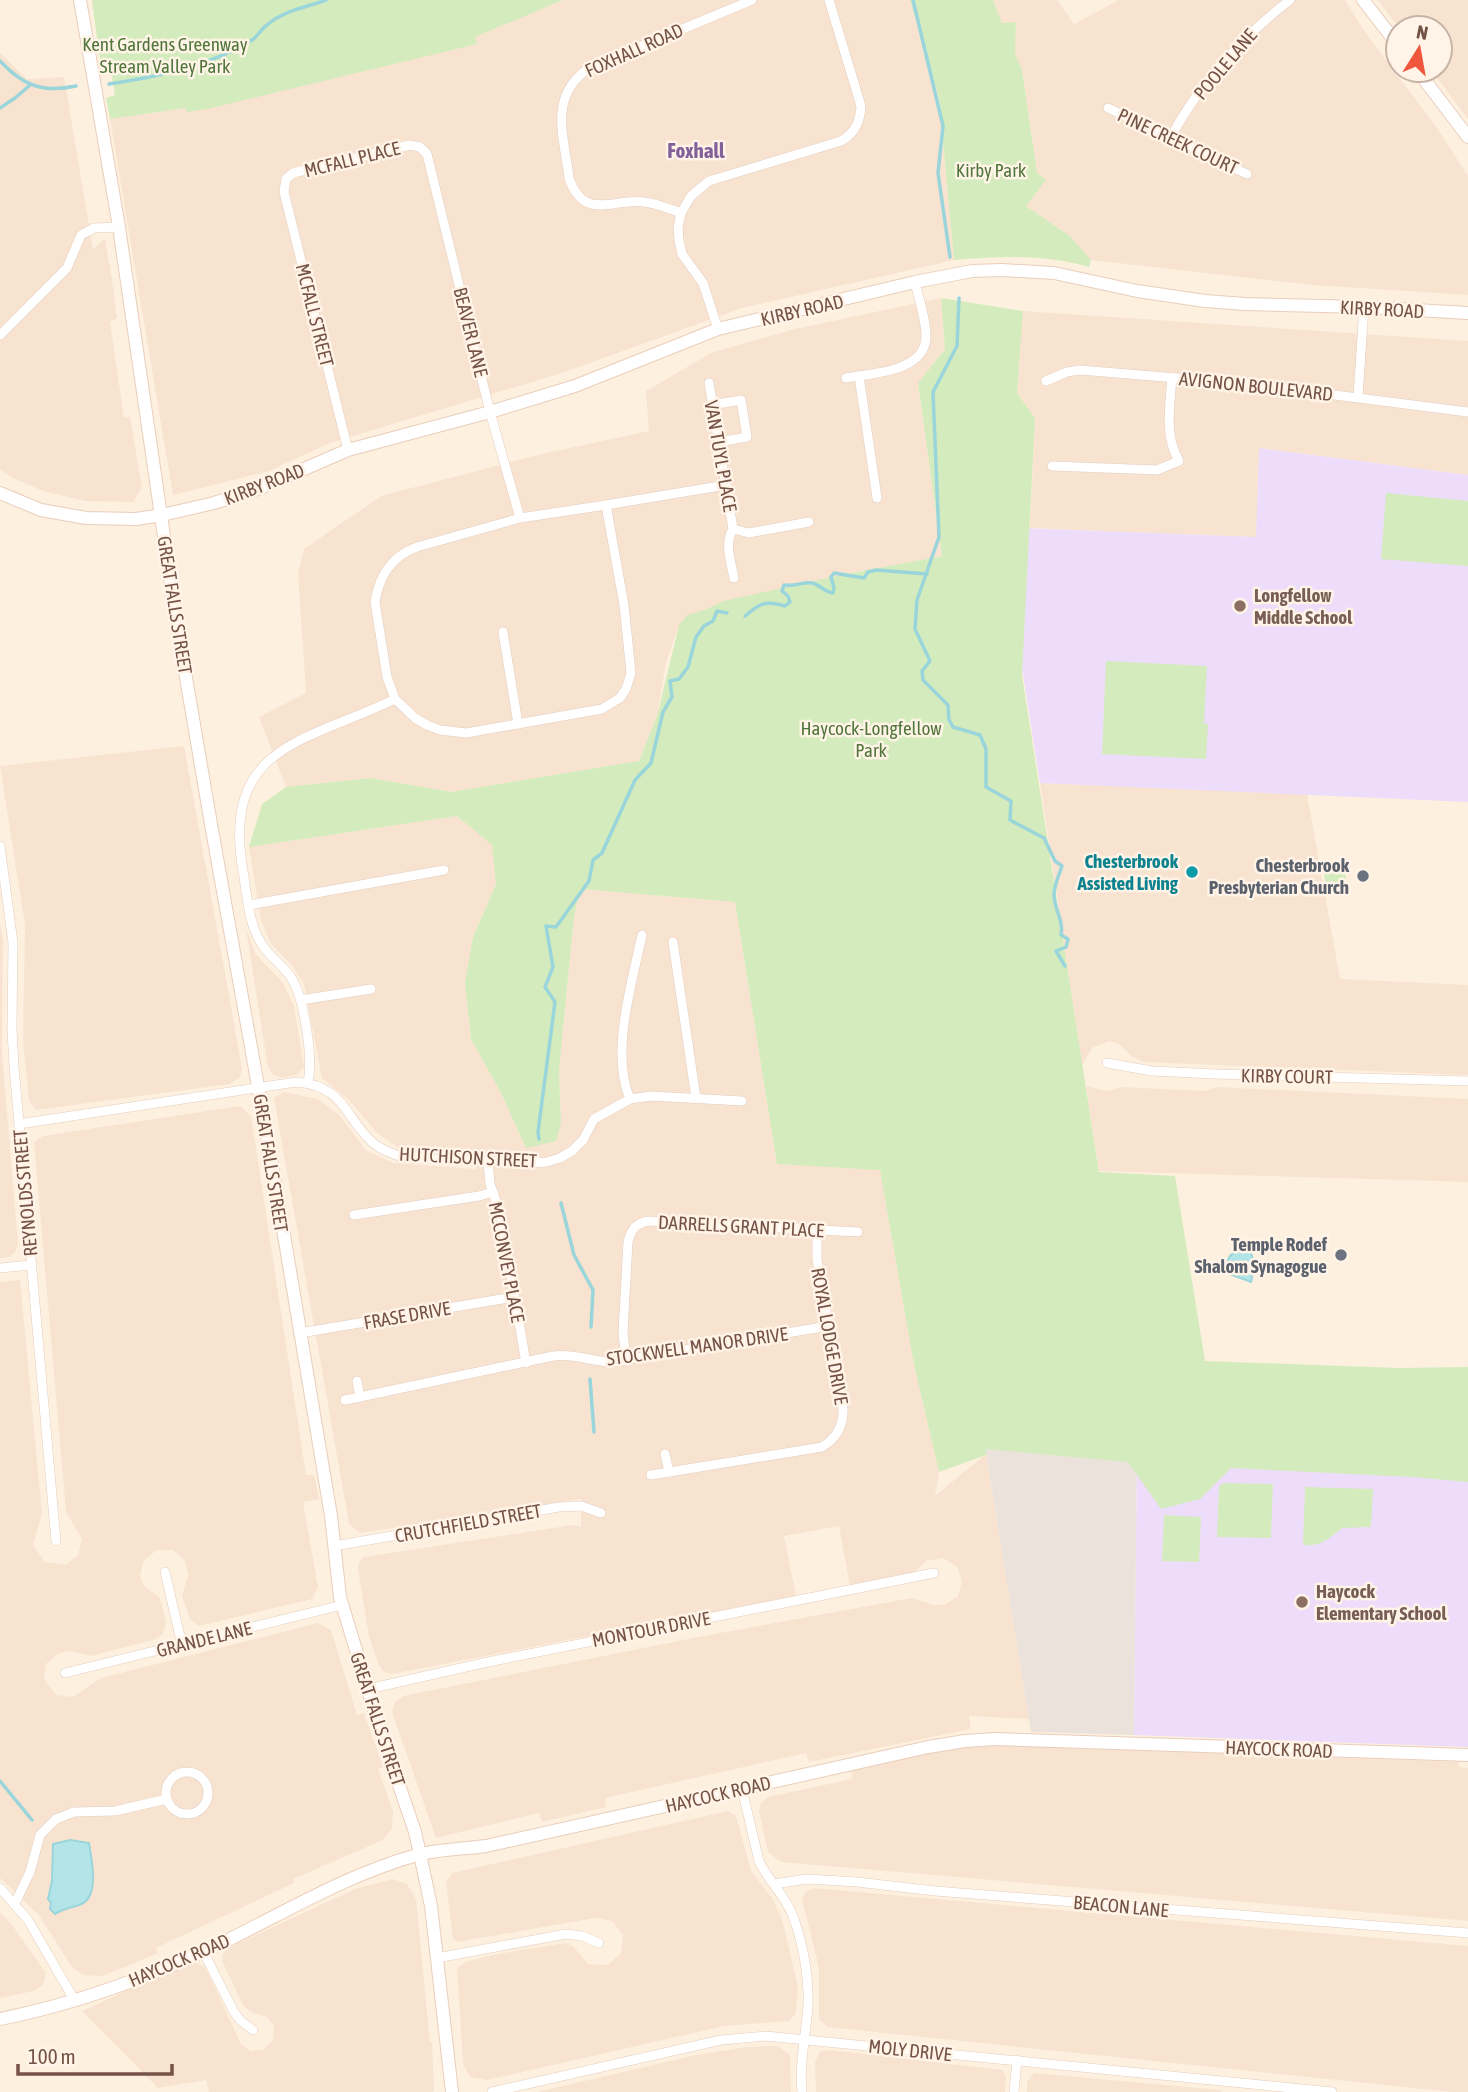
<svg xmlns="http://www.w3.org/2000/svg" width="1468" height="2092" viewBox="0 0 1468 2092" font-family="'Asap Condensed',sans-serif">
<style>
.residential{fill:#f8e3d0}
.industrial{fill:#ebe2dc}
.education{fill:#eddcfa}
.green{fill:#d4ecbd}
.water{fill:#b3e4e8;stroke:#99d5da;stroke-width:2}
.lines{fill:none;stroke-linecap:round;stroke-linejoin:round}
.stream{stroke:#99d5da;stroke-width:3.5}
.minor-casing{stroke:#e4cdbe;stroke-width:10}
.secondary-casing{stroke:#eacdbb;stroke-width:14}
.minor{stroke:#fff;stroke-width:9}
.secondary{stroke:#fff;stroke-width:12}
.education-dot{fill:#8d6e63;stroke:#fff4e7;stroke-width:2.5}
.culture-dot{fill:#0f9aa8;stroke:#fff4e7;stroke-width:2.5}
.worship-dot{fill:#6b7280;stroke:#fff4e7;stroke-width:2.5}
.labels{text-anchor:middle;stroke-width:5;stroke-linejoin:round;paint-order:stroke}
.park-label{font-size:19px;fill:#51763b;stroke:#fff4e7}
.street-label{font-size:19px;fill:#755346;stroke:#fff4e7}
.education-label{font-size:19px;font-weight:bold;fill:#785e54;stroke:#fff4e7;text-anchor:start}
.culture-label{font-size:19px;font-weight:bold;fill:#0d838f;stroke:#fff4e7;text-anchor:end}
.worship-label{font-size:19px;font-weight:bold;fill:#5b616d;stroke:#fff4e7;text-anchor:end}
.neighbourhood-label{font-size:21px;font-weight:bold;fill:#82609a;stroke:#fff4e7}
</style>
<rect width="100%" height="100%" fill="#fef0df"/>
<g class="residential">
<polygon points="563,0 910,0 939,98 954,260 742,308 565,372 330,443 269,471 173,495 110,119 186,108 187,111 477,44 475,37"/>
<polygon points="993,0 1057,0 1074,24 1119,0 1345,0 1365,32 1439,131 1468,176 1468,295 1313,285 1091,260 1070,236 1026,206 1046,180 1037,173 1022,70 1014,53 1016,22 1002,23"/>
<polygon points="1378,0 1468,0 1468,119 1431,70 1440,70 1440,28 1399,28"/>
<polygon points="0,53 27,79 64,77 93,249 105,239 112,280 117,318 110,322 124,418 130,417 142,488 133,502 85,501 43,491 13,478 0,470"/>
<polygon points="941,298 945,349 918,383 942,556 836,576 679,625 666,663 657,716 639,761 451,792 371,778 286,787 259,717 306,693 298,573 304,549 381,496 542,454 649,431 646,391 711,353 795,329"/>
<polygon points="1023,311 1468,341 1468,475 1260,448 1256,537 1030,528 1035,418 1017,393"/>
<polygon points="184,746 242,1068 240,1077 230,1084 36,1110 29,1101 23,1041 25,925 0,766"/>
<polygon points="1040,783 1307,794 1340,979 1468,985 1468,1075 1144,1062 1133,1057 1119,1044 1109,1041 1092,1048 1082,1065"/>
<polygon points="457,816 493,845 496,884 473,937 465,983 471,1039 501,1093 526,1148 561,1124 559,1070 574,917 580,889 735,902 777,1164 880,1169 914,1365 939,1472 935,1496 986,1454 1029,1719 969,1716 971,1729 809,1762 806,1753 605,1798 606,1807 542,1822 539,1813 436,1838 392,1712 395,1702 403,1696 714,1634 912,1598 933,1605 945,1605 958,1596 962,1581 957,1567 943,1558 926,1561 911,1575 850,1586 839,1526 784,1536 796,1596 392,1674 384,1672 379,1665 369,1637 358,1569 359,1562 364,1557 573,1525 581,1527 581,1499 360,1533 349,1524 274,1098 284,1092 318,1099 340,1116 366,1150 393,1163 476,1169 478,1150 400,1149 377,1133 349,1100 322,1078 304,984 291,964 271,944 261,920 249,847"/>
<polygon points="0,923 3,940 2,1054 18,1244 15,1252 9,1257 0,1258"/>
<polygon points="246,929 256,955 283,983 294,1006 304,1067 298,1074 283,1078 273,1075 268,1068"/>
<polygon points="1086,1086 1107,1091 1120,1087 1205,1091 1216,1087 1468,1099 1468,1182 1099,1171"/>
<polygon points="240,1106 251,1116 306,1475 314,1475 319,1499 303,1502 318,1587 312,1599 199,1626 190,1619 182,1596 188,1576 185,1561 173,1550 157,1550 144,1560 140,1575 144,1586 160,1598 166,1624 163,1634 156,1639 91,1656 70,1651 59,1653 46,1664 44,1679 56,1695 73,1697 101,1678 318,1623 331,1630 357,1715 364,1713 383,1767 378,1769 393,1811 392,1828 383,1840 293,1879 294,1883 156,1948 158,1953 103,1976 83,1975 72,1967 38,1914 0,1878 0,1282 20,1280 42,1514 33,1545 45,1562 66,1565 78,1555 82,1539 66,1512 34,1142 43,1136"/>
<polygon points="964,1744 1459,1762 1459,1767 1468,1768 1468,1921 781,1862 768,1852 759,1811 761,1803 768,1797 852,1779 851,1768"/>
<polygon points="728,1811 736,1816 751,1871 772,1898 782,1919 798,1986 796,2013 789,2021 724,2026 487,2080 470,2077 463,2064 457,1968 466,1962 492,1955 565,1943 573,1946 588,1964 608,1965 621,1953 623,1935 612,1921 595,1918 457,1942 453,1939 446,1882 452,1873"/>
<polygon points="393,1879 407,1884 416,1899 430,2042 432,2042 434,2090 432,2092 209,2092 206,2080 158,2088 82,2011 188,1963 197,1963 205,1967 241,2044 251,2051 263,2050 273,2040 274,2026 267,2017 251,2012 243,2005 222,1961 224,1950 355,1889"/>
<polygon points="813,1888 1468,1946 1468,2092 1452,2092 827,2027 819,2019 819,1968 802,1899 806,1892"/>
<polygon points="0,1912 12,1925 46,1973 43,1985 34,1991 0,1998"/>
<polygon points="778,2046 790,2055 791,2092 537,2092 696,2055 747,2047"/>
<polygon points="829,2050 1003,2070 1006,2077 1005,2092 816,2092 815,2062 820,2052"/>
<polygon points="1034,2073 1220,2090 1222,2092 1027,2092 1027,2082"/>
</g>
<polygon class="industrial" points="985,1447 1137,1454 1134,1735 1031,1732"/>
<g class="education">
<polygon points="1259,448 1468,475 1468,802 1040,783 1000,527 1256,537"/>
<polygon points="1137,1454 1468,1469 1468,1747 1134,1735"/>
</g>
<g class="green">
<polygon points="92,0 563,0 475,37 477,44 207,109 187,112 186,108 110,119 106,98 115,95 109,59 100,60"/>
<path d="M910,0h83l9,23 14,-1 -1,31 7,17 15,103 9,7 -20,26 44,30 21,24 -2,7c-45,-13 -89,-11 -135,-7l-15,-162z"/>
<polygon points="941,298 1023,311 1017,393 1035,418 1022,675 1099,1172 1175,1176 1205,1361 1398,1368 1468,1367 1468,1482 1412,1477 1231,1468 1200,1499 1161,1509 1128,1462 986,1449 986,1455 939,1472 914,1365 880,1170 777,1164 735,902 580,889 574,917 559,1070 561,1124 556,1141 526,1148 501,1093 471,1039 465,983 473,937 496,884 492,845 457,816 249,847 262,804 286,787 371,778 451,792 639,761 657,716 679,625 687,615 707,609 724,601 836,576 942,556 918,383 945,349"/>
<polygon points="1386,493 1468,501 1468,566 1381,559"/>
<polygon points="1106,661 1207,666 1204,724 1208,724 1206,759 1102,754"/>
<polygon points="1344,860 1346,879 1343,880 1344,888 1343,890 1326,891 1323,863"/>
<polygon points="1224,1483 1273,1484 1271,1538 1217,1537 1219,1486"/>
<path d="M1305,1487l68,2 -2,38 -29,1c-13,11 -22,19 -39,17z"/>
<polygon points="1164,1515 1201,1517 1199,1562 1162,1561"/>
</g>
<g class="water">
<path d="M1244,1244c12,10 10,24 7,38l-22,-8 -5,-6 6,-12z"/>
<path d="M70,1840l19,3c2,14 10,48 -4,59 -8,6 -21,5 -30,12l-5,-5 1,-6 -3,-4 4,-18 1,-37z"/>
</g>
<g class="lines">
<g class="stream">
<polyline points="913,0 943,126 938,173 950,257"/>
<path d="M0,61c23,25 43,32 76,25"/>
<path d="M109,84c48,-7 101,-18 143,-44 6,-4 9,-11 15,-15 15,-14 40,-18 59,-25"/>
<polyline points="0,108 15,98 29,86"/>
<path d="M959,298l-2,48 -24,46 6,145 -22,63 -2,29 15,32 -8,10 1,9 25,25 1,15 4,7 27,8 6,14v38l25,14 -1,19 34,18 11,23 7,5c-3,9 -8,19 -8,29 0,14 10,25 7,40l7,4 -2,8 -10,4 9,15"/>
<path d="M745,616c15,-13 21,-16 40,-10l5,-4 -2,-6 -6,-5 2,-6c12,2 20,-4 28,-2 8,2 13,9 21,10l1,-5 -3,-11 3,-4 30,5 4,-6 8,-2 51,4"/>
<polyline points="539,1139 538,1132 555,1002 545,987 553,967 546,926 556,927 589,881 593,860 602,853 635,780 651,763 663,712 672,697 670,681 679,679 688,667 696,637 704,626 713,621 717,611 727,613"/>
<polyline points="561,1203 574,1255 593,1290 591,1327"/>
<polyline points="590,1379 594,1432"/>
<polyline points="0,1781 32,1820"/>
</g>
<defs>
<g id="minor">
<path d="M752,0l-163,68c-41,28 -25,68 -20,110 15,44 44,20 75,24 12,1 25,7 37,11l10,-17 18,-15 132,-40c14,-8 19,-19 20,-35l-32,-106"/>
<polyline points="1108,108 1247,174"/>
<path d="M1171,137c28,-53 71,-100 119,-137"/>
<polyline points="420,147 427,154 490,412 520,518"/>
<polyline points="286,179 284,192 348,450"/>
<polyline points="286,179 293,173 410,145 420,147"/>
<polyline points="681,213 678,228 679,240 682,254 703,283 718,329"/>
<polyline points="0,335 67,268 81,235 94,228 119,227"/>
<polyline points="859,376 877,498"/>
<path d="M846,378c26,-5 80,-6 80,-42 0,-17 -7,-36 -11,-54"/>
<polyline points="1046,381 1067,372 1080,370 1249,384 1468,412"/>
<path d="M709,383l24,146c-9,14 -2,33 1,49"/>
<polyline points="1358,397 1364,307"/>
<polyline points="712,405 741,400 747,437 719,442"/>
<path d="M1052,466l105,4 22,-9c-15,-26 -9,-55 -7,-84"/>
<path d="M606,505l18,100 7,68 -5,16 -6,9 -18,11 -136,24 -26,-3 -13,-5 -12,-7 -20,-19 -8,-22 -12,-75c4,-26 17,-46 42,-55l103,-29z"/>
<polyline points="606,505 726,485"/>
<polyline points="733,529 749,533 809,522"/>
<polyline points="503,632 518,724"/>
<polyline points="0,846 13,943 12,1029 14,1067 56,1541"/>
<polyline points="249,905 444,870"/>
<polyline points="673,942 696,1098"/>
<polyline points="301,1000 371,989"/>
<polyline points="1107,1063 1152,1071 1215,1074 1468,1081"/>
<path d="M308,1083c5,-25 -3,-82 -16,-104 -8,-14 -23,-22 -31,-36 -13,-21 -14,-49 -18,-72 -22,-127 64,-129 152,-172"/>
<path d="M630,1099c-20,-46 2,-116 12,-164"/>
<path d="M19,1124l277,-42c49,4 47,33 76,60 10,9 22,13 35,16l126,5 14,-1 13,-4 12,-7 11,-11 11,-21 36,-20 21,-3 91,5"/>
<polyline points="488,1162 490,1184 500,1212 526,1363"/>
<polyline points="354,1215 479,1196 493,1192"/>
<polyline points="0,1268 31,1265"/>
<polyline points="300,1333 514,1297"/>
<path d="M626,1361l-3,-29 5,-90c3,-13 8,-19 21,-21l209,11"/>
<path d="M360,1397l193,-41c21,-3 40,6 60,6l216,-36"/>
<polyline points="345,1400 360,1397 357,1381"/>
<polyline points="665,1454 669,1472"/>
<path d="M651,1475l171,-28c15,-9 22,-23 21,-40l-26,-148v-30"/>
<polyline points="334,1546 559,1507 581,1506 601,1513"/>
<polyline points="165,1572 182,1645"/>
<polyline points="65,1673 342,1605"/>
<polyline points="368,1689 488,1662 934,1573"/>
<circle cx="187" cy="1793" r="21"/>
<path d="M742,1789l17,72c9,20 26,34 34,55 10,27 16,61 15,90 -2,29 -9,57 -6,86"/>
<polyline points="774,1884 807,1879 857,1882 935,1891 1468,1933"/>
<polyline points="0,1888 28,1920 75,2001"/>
<polyline points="15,1903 30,1872 40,1835 56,1819 74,1812 115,1811 167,1799"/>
<polyline points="203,1951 234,2012 241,2021 253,2030"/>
<polyline points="437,1958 566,1934 582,1936 599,1943"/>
<polyline points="492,2092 721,2040 766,2036 1332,2092"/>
<polyline points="1014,2092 1017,2060"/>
</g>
<g id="secondary">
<polyline points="80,0 119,227 176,619 212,830 274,1175 331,1516 340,1597 378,1723 415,1832 420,1854 431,1906 452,2092"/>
<polyline points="1363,0 1398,45"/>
<polyline points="1417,70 1468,137"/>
<polyline points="0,493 41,510 86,518 136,519 162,515 214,503 258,489 348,450 490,412 575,386 718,329 915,282 972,271 1002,270 1054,273 1137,291 1205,301 1245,304 1364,307 1468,313"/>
<path d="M0,2019c81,-16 158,-45 232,-81 60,-30 120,-65 185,-83 22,-6 47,-6 69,-9l442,-99 37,-6 31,-2 472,16"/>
</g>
</defs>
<use href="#minor" class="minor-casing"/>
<use href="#secondary" class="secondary-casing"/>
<use href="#minor" class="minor"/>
<use href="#secondary" class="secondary"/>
</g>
<g class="education-dot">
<circle cx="1240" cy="606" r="7"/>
<circle cx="1302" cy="1602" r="7"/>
</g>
<circle class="culture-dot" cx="1192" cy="872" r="7"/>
<g class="worship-dot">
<circle cx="1363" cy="876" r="7"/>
<circle cx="1341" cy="1255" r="7"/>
</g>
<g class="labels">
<g class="park-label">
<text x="165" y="51">Kent Gardens Greenway<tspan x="165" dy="22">Stream Valley Park</tspan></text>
<text x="991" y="177">Kirby Park</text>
<text x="871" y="735">Haycock-Longfellow<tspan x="871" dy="22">Park</tspan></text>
</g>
<g class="street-label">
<text transform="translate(634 50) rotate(-24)" y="7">FOXHALL ROAD</text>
<text transform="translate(1225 64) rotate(-50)" y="7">POOLE LANE</text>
<text transform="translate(1178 141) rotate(25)" y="7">PINE CREEK COURT</text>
<text transform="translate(352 159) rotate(-14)" y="7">MCFALL PLACE</text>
<text transform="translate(1382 309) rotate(3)" y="7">KIRBY ROAD</text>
<text transform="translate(802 310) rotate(-13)" y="7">KIRBY ROAD</text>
<text transform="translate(315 315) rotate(76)" y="7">MCFALL STREET</text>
<text transform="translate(471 332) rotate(76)" y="7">BEAVER LANE</text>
<text transform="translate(1256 386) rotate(6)" y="7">AVIGNON BOULEVARD</text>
<text transform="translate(721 456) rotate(80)" y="7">VAN TUYL PLACE</text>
<text transform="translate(264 484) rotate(-21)" y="7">KIRBY ROAD</text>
<text transform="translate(175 605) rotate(81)" y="7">GREAT FALLS STREET</text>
<text transform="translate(1287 1076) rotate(1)" y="7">KIRBY COURT</text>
<text transform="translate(468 1157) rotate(3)" y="7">HUTCHISON STREET</text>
<text transform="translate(271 1163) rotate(81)" y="7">GREAT FALLS STREET</text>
<text transform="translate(25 1193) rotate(-95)" y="7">REYNOLDS STREET</text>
<text transform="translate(741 1226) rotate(3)" y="7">DARRELLS GRANT PLACE</text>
<text transform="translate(507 1262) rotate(79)" y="7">MCCONVEY PLACE</text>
<text transform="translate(407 1315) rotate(-10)" y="7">FRASE DRIVE</text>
<text transform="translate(830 1336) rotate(80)" y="7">ROYAL LODGE DRIVE</text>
<text transform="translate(697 1346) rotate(-8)" y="7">STOCKWELL MANOR DRIVE</text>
<text transform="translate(468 1523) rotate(-10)" y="7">CRUTCHFIELD STREET</text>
<text transform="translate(651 1629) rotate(-11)" y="7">MONTOUR DRIVE</text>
<text transform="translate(204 1639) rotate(-14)" y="7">GRANDE LANE</text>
<text transform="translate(378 1719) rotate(72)" y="7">GREAT FALLS STREET</text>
<text transform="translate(1279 1749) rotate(2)" y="7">HAYCOCK ROAD</text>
<text transform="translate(718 1794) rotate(-13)" y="7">HAYCOCK ROAD</text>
<text transform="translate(1121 1906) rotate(5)" y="7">BEACON LANE</text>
<text transform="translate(179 1960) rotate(-23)" y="7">HAYCOCK ROAD</text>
<text transform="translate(910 2050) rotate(6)" y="7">MOLY DRIVE</text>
</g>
<g class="education-label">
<text x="1254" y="602">Longfellow<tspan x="1254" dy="22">Middle School</tspan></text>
<text x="1316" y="1598">Haycock<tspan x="1316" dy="22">Elementary School</tspan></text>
</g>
<g class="culture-label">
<text x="1178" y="868">Chesterbrook<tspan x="1178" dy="22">Assisted Living</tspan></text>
</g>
<g class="worship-label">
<text x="1349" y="872">Chesterbrook<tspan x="1349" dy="22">Presbyterian Church</tspan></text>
<text x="1327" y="1251">Temple Rodef<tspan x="1327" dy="22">Shalom Synagogue</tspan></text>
</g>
<g class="neighbourhood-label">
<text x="696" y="158">Foxhall</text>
</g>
</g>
<g transform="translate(1419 49) rotate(11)"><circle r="33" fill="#fff4e7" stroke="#c8b4a7" stroke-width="2"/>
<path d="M0-5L12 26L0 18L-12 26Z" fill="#f0563c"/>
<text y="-10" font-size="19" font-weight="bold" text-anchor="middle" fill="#755346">N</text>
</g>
<path d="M18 2064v10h154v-10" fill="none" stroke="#755346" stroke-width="3.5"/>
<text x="28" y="2064" font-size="21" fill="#755346" stroke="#fff4e7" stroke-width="5" paint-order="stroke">100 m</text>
</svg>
